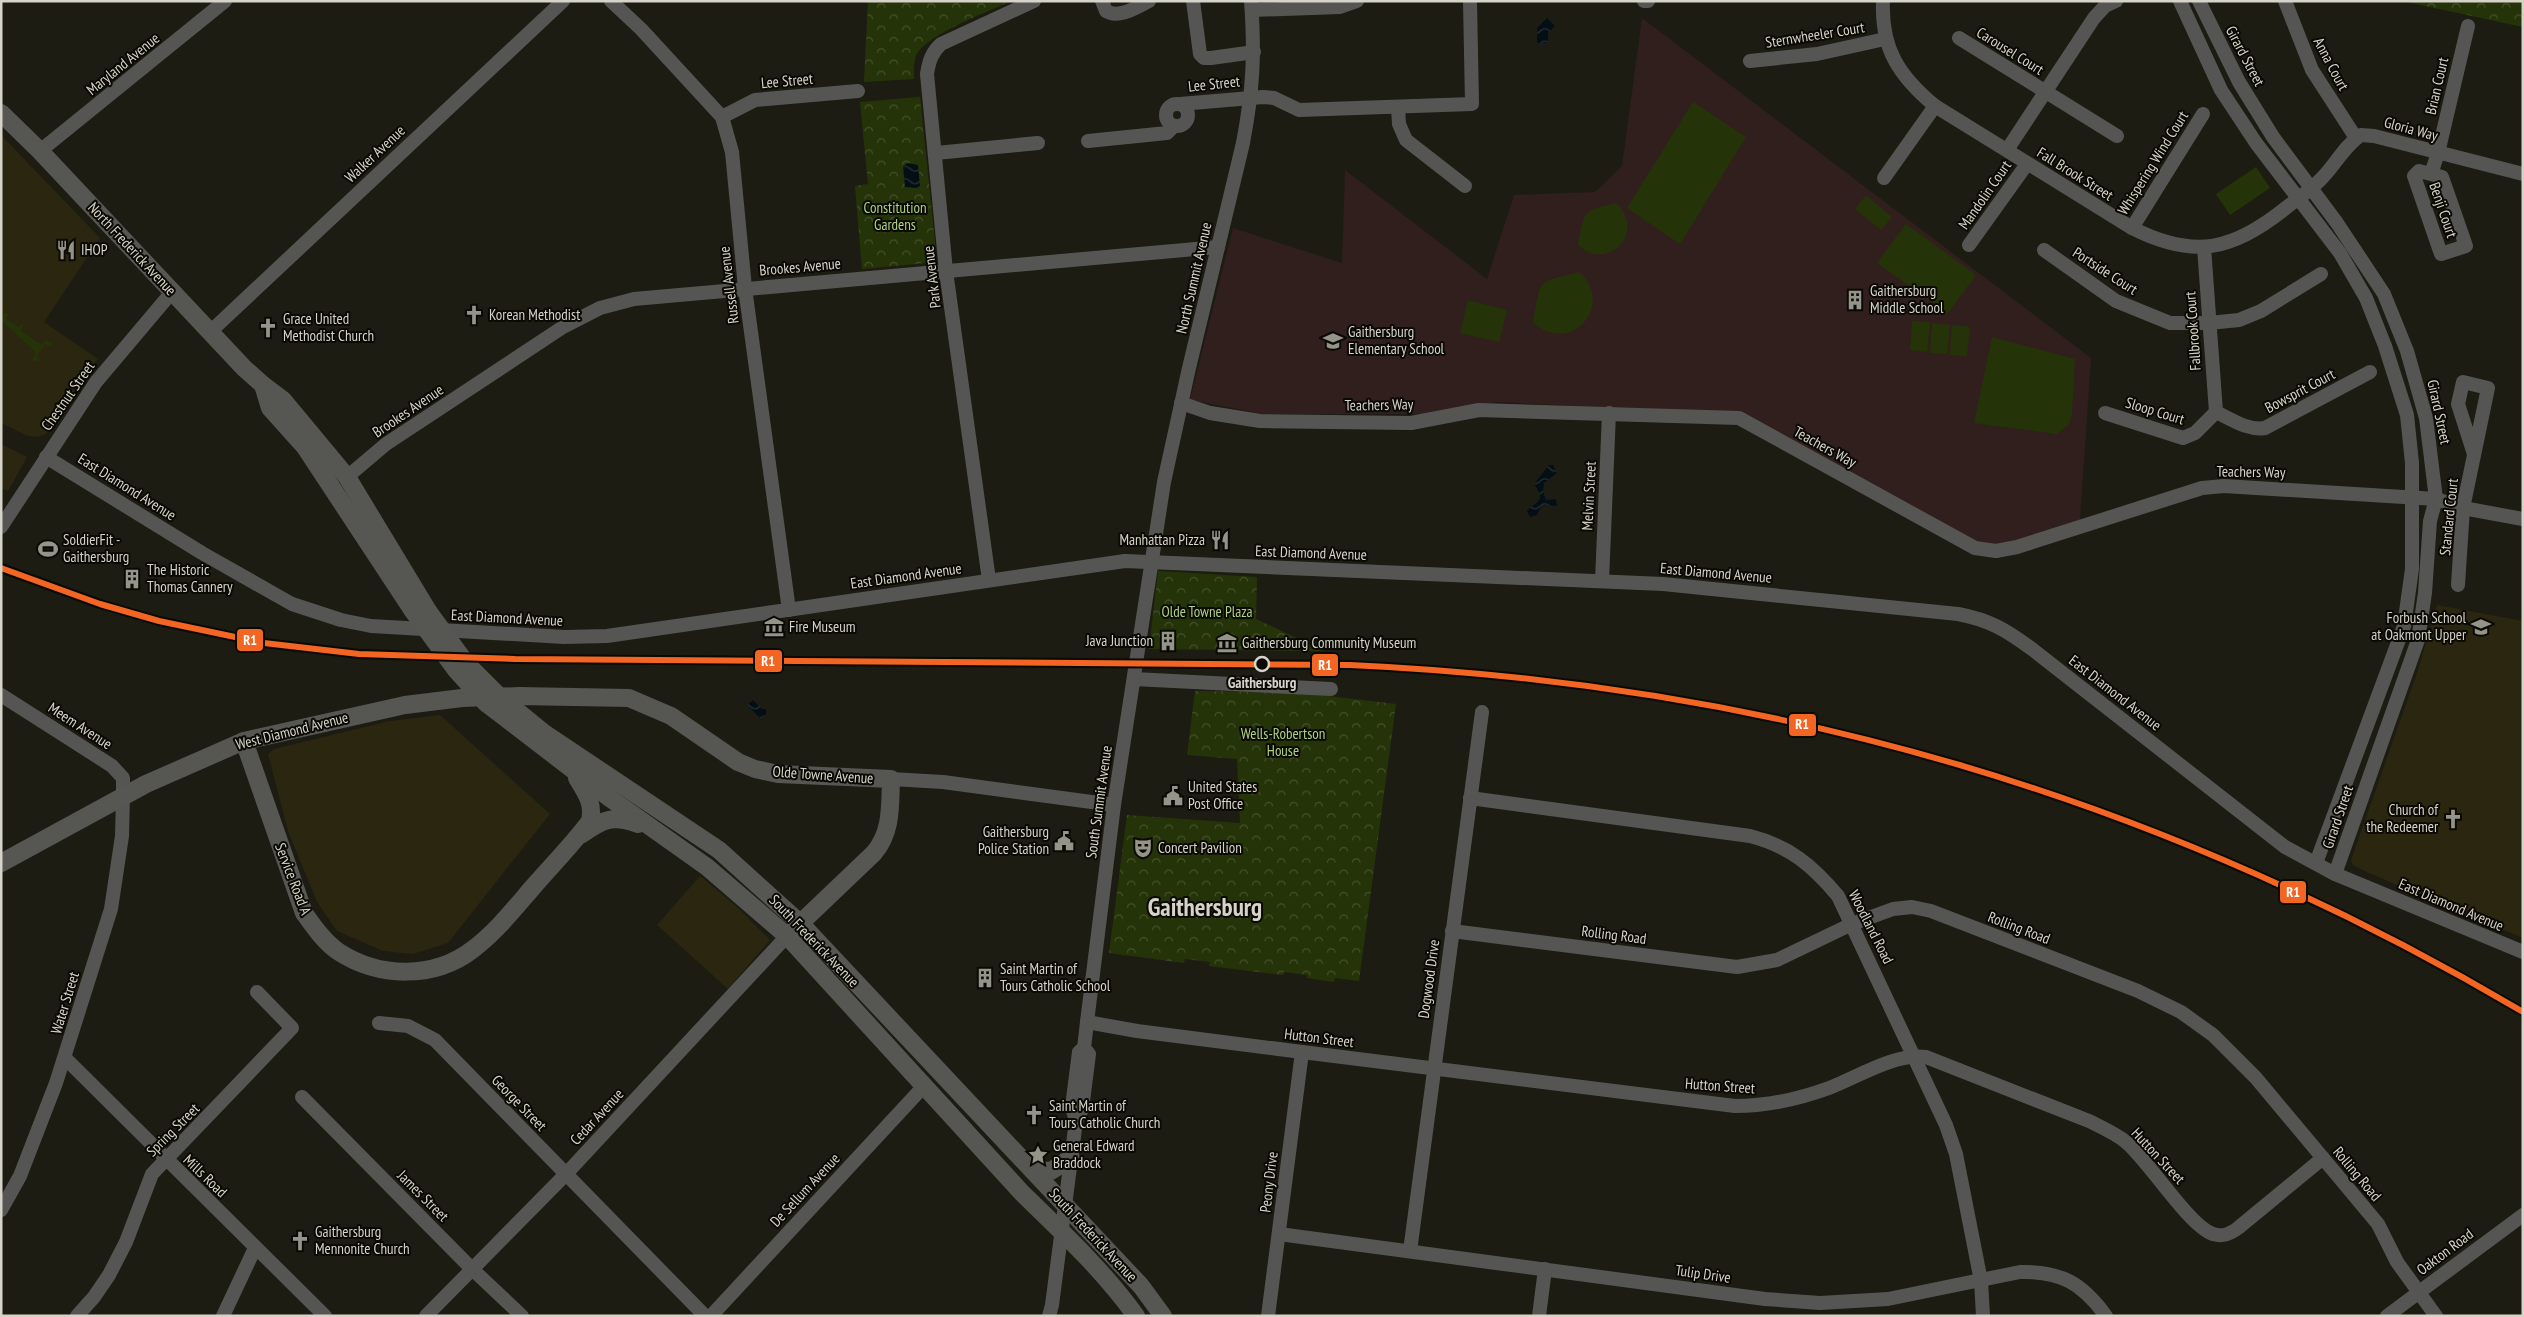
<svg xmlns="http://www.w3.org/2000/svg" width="2524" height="1317" viewBox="0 0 2524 1317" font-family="'PT Sans Narrow',sans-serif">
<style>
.built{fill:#2b2610}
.education{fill:#301f1d}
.grass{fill:#253408}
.forest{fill:url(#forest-crowns)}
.water{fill:url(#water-waves)}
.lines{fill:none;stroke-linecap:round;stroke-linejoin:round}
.minor{stroke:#555554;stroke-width:14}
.major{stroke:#565653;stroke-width:18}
.major-bridge{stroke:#565653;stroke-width:18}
.rail-1-casing{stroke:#0a0903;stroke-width:10}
.rail-1{stroke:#f26522;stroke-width:6}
.stop-dot{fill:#0a0903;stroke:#d6d4c9;stroke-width:2.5}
.labels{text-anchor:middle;stroke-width:4;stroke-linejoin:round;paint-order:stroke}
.street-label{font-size:15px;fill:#d6d4c9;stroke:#0a0903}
.park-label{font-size:15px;fill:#aed182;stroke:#0a0903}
.poi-label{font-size:15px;fill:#d6d4c9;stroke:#0a0903;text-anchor:start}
.stop-label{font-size:15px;font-weight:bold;fill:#d6d4c9;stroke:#0a0903}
.town-label{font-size:25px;font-weight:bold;fill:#d6d4c9;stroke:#0a0903}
.line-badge{stroke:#0a0903;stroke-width:2}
.badge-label{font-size:14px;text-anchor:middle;font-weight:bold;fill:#fff}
</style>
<defs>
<pattern id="forest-crowns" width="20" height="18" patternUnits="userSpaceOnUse" patternTransform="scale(1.25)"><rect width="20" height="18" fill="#253408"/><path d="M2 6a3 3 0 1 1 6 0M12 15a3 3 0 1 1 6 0" fill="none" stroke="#44502b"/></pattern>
<pattern id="water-waves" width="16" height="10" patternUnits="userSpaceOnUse" patternTransform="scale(1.25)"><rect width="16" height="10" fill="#030e15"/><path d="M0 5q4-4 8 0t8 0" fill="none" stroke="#273036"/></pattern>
</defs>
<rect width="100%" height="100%" fill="#1d1c12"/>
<g class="built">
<polygon points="1,135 100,238 44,322 98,359 46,434 38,437 28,436 1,423"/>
<polygon points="1,444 27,457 8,491 1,488"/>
<polygon points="2437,605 2523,621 2523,938 2369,873 2353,865 2351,860 2418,670"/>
<polygon points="440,715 550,814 448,943 413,954 383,951 337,931 317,902 288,831 268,754 274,749 390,721"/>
<polygon points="700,876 736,906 770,940 728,989 657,925"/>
</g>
<polygon class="education" points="1642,18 2091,358 2080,520 1996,547 1977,545 1744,415 1497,402 1429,414 1263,414 1190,400 1233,228 1342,263 1345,170 1487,279 1514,195 1595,192 1622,166"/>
<g class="grass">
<polygon points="1693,102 1746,137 1680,244 1627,208"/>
<polygon points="2256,167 2270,188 2230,215 2216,194"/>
<polygon points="1866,195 1892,217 1881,230 1855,209"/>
<path d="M1616,203c31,29 -8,70 -38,42 7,-35 3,-33 38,-42z"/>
<polygon points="1906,224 1976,275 1948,313 1877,263"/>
<path d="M1579,272c38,34 -10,85 -46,50 8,-43 2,-39 46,-50z"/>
<polygon points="1468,300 1507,310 1499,342 1460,333"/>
<polygon points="5,313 9,314 6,319 18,327 24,323 21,331 42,345 46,340 52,343 51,347 45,344 37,356 40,362 32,360 36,352 3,322 1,323 1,317"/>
<polygon points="1912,321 1930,322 1927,352 1910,350"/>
<polygon points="1932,323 1950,325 1947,354 1930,353"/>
<polygon points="1952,325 1970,327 1967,356 1950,355"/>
<polygon points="1992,337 2075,359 2072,413 2069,424 2057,434 1974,423"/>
</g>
<g class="forest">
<path d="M868,1h143c-21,10 -87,34 -95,55 -3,7 -2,16 -2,23l-50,3z"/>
<polygon points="2402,1 2523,1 2523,27"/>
<polygon points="920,97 937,262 862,269 855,186 868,184 860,102"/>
<polygon points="1158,571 1257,577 1256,619 1324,651 1149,649"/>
<polygon points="1195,691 1294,692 1396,704 1359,981 1335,978 1334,982 1307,978 1307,975 1284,972 1283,975 1209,966 1210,962 1185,959 1184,963 1109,953 1127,815 1240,823 1237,759 1187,755"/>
</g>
<g class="water">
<polygon points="1547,18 1555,26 1548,33 1548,43 1537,43 1537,28"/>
<polygon points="908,163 918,165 920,186 916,188 905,187 903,166"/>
<path d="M1549,465h4l4,8 -13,10 -1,8 3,9 10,-1 1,7 -15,-1 -5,10 -7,2 -3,-6c9,-11 20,-8 7,-27z"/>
<polygon points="753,700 762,709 766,709 766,715 761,719 747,705"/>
</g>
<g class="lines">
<g class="minor">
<polyline points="611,1 641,29 722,117 732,152 745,288 789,610"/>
<path d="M1102,1l4,10c13,8 31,-4 43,-10"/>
<polyline points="1193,1 1200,54 1204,58 1211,58 1254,52"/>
<polyline points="1644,1 1648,1"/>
<path d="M1883,1c-2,48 16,75 52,105l197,122c63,32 102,22 155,-21 12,-9 25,-18 35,-29 13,-13 23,-33 39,-43l13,1 149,38"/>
<polyline points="2180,1 2221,90 2256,143 2340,253 2366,298 2385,346 2407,415 2412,463 2412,569 2404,626 2316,863"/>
<polyline points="2199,1 2239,82 2273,137 2337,223 2384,294 2407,351 2426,418 2436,499 2430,521 2425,593 2418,640 2335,874"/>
<polyline points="2285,1 2312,70 2356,138"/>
<polyline points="1252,10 1340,7 1357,1"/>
<polyline points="1959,38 2117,136"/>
<polyline points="1750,61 1817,54 1885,39"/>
<circle cx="1177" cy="115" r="11"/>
<polyline points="1180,104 1263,97 1274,98 1299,110 1472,104 1470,1"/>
<polyline points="1398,107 1399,124 1406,140 1465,186"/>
<polyline points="722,117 755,100 858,91"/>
<polyline points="1088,141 1167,133 1174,126"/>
<polyline points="2007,150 2094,18 2105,6 2116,1"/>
<polyline points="40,151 225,1"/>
<polyline points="936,153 1038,143"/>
<polyline points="2431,174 2442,177 2466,246 2441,254 2414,176 2419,171 2431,174 2438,153 2468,26"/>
<polyline points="1884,178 1935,106"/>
<polyline points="2132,228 2203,114"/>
<polyline points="1969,245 2027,164"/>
<polyline points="2204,247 2216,412"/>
<polyline points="2044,250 2116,301 2170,323 2209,323 2239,320 2261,311 2321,274"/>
<polyline points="210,332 563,1"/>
<polyline points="1181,403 1210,413 1260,421 1411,423 1479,410 1739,418 1975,548 1996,551 2017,547 2202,488 2224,486 2436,499 2463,508 2523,519"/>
<path d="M2216,412c15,7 32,19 49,16l105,-56"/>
<polyline points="2105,413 2183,438 2195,433 2216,412"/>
<path d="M46,457l156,96 90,51 49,16 30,6 193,11 43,-1 518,-75 538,23 295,30c32,6 48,16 74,35l253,198 50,27 188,78"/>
<polyline points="347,477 386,444 563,327 600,308 634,299 1218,247"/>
<polyline points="1,527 96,382 172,292"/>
<path d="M989,580l-43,-309 -19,-197c2,-13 5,-22 14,-30l93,-43"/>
<polyline points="1602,581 1609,413"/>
<polyline points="2458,585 2463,508 2488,388 2463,382 2458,404 2474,454"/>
<polyline points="1134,679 1331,689"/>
<polyline points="1,695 112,766 123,778 123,796 122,836 111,909 56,1083 20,1176 1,1210"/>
<polyline points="891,779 943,782 1114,805"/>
<path d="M1470,798l280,38c39,10 62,29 88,60l108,229 10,29 25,127 2,35"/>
<polyline points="1452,931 1737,967 1777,960 1852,924 1893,909 1912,907 1931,911 2138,991 2181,1012 2213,1035 2256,1078 2378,1224 2397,1262 2436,1316"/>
<path d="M1087,1022l50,9 165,21 433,54c32,0 64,-7 94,-18 29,-11 65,-35 97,-31l163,64c12,6 26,12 37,21 23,19 63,84 87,92 10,3 17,0 25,-6l85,-70"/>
<polyline points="379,1023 408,1026 435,1040 705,1316"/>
<polyline points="65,1058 325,1316"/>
<polyline points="302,1097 471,1268 522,1316"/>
<polyline points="1076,1121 1072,1107 1079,1052 1084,1048"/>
<path d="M1279,1234l486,65 55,4 68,-4 132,-27c41,-1 62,11 86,44"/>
<polyline points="1410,1251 1482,712"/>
<polyline points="77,1316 94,1297 109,1275 126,1242 152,1174 292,1028 257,992"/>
<polyline points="223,1316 255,1248"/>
<polyline points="426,1316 566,1174 787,936"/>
<polyline points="711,1316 924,1086"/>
<path d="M1049,1316l3,-11 24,-184 6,-12 7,-55 -5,-6 3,-26 27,-217 50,-323 25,-114 54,-225c10,-53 12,-88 8,-142"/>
<polyline points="1268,1316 1302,1052"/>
<polyline points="1539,1316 1545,1269"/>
<polyline points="2387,1316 2523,1215"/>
</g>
<g class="major">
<polyline points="1,113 40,151 244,368 263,385 283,400 347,477 428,611"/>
<polyline points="263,385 270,408 305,447 413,611"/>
<polyline points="500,697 544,733 719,850 801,924 1141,1286 1163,1316"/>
<path d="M486,703l125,96 96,68 80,69 235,257c40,39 81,77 114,123"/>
<path d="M244,741l60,172c10,14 21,30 35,39 40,26 95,27 133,-2 23,-17 42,-41 61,-63 19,-22 40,-43 57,-66 4,-18 -4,-28 -13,-43"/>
<path d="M582,834c22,-15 30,-19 56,-10"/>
<path d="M1,863l145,-79 98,-43 161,-36 57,-7 57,-2 110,2 42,18 67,46 17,7 23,5 113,5c-1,27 1,53 -17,74l-87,83"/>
<polyline points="1032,1170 1051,1171 1071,1158"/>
</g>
<g class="major-bridge">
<polyline points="413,611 456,670 486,703"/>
<polyline points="428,611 466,663 500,697"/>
</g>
<defs>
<path id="rail-1" d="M1,568l99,36 59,17 105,22 95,11 156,5 835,6c423,19 808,131 1173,347"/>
</defs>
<use href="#rail-1" class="rail-1-casing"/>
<use href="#rail-1" class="rail-1"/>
</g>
<defs>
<symbol id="restaurant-bare" viewBox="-9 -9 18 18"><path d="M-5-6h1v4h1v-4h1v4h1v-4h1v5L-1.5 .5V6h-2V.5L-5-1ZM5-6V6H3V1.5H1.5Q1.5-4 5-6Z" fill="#959489" stroke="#0a0903" stroke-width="2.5" paint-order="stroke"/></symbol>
<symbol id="building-bare" viewBox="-9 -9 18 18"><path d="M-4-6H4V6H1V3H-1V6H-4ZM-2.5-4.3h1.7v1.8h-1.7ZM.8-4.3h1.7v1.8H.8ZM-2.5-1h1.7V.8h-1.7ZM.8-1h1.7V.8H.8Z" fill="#959489" stroke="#0a0903" stroke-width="2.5" paint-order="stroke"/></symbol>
<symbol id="church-bare" viewBox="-9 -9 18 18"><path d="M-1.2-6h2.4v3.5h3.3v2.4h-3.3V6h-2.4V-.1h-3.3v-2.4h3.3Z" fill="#959489" stroke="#0a0903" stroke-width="2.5" paint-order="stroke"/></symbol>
<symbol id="school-bare" viewBox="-9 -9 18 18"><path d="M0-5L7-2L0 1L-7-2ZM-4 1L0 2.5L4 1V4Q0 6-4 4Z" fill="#959489" stroke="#0a0903" stroke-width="2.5" paint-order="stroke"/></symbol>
<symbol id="stadium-bare" viewBox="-9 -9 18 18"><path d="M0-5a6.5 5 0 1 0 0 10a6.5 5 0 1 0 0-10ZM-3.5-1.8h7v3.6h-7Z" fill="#959489" stroke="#0a0903" stroke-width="2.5" paint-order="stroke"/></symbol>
<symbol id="museum-bare" viewBox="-9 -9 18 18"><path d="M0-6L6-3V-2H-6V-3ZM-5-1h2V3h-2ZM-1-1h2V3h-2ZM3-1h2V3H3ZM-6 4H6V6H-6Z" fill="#959489" stroke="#0a0903" stroke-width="2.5" paint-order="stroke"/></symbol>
<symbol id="civic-bare" viewBox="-9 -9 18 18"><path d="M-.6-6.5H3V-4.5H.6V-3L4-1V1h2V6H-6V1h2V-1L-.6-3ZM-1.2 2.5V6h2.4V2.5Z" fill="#959489" stroke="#0a0903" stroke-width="2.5" paint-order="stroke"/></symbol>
<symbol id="theatre-bare" viewBox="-9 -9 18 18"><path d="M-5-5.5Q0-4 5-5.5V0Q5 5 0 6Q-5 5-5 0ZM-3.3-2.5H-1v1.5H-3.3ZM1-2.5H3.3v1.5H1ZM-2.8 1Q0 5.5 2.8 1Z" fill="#959489" stroke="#0a0903" stroke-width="2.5" paint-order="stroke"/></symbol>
<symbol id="sight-bare" viewBox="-9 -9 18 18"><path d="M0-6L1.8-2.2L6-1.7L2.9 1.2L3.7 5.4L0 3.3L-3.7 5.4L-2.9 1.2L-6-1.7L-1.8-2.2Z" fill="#959489" stroke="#0a0903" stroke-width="2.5" paint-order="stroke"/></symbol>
</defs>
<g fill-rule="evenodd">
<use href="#restaurant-bare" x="52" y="236" width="28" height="28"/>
<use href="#building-bare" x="1841" y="286" width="28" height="28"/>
<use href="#church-bare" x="460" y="301" width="28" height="28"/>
<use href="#church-bare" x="254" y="314" width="28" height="28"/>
<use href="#school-bare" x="1319" y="327" width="28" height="28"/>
<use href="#restaurant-bare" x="1206" y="526" width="28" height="28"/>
<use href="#stadium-bare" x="34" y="535" width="28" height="28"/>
<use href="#building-bare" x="118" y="565" width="28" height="28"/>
<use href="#museum-bare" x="760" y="613" width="28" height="28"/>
<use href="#school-bare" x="2467" y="613" width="28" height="28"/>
<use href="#building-bare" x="1154" y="627" width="28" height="28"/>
<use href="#museum-bare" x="1213" y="629" width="28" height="28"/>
<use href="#civic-bare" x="1159" y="782" width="28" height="28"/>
<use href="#church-bare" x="2439" y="805" width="28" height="28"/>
<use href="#civic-bare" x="1050" y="827" width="28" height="28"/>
<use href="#theatre-bare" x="1129" y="834" width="28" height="28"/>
<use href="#building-bare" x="971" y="964" width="28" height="28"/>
<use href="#church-bare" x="1020" y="1101" width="28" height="28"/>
<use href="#sight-bare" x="1024" y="1141" width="28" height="28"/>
<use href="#church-bare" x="286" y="1227" width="28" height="28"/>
</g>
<circle class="stop-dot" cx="1262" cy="664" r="7"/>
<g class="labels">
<g class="street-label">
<text transform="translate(1815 35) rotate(-9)" y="5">Sternwheeler Court</text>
<text transform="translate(2010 51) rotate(32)" y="5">Carousel Court</text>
<text transform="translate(2245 56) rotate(62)" y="5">Girard Street</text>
<text transform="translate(123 64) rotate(-39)" y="5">Maryland Avenue</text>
<text transform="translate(2331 64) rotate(62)" y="5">Anna Court</text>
<text transform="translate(787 81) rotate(-5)" y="5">Lee Street</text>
<text transform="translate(1214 84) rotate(-6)" y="5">Lee Street</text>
<text transform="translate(2437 86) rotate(-77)" y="5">Brian Court</text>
<text transform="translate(2411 129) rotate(15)" y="5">Gloria Way</text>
<text transform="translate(375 154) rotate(-43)" y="5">Walker Avenue</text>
<text transform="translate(2153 163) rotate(-58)" y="5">Whispering Wind Court</text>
<text transform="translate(2075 174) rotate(32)" y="5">Fall Brook Street</text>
<text transform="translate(1985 195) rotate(-55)" y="5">Mandolin Court</text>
<text transform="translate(2443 210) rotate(71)" y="5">Benji Court</text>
<text transform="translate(132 249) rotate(47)" y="5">North Frederick Avenue</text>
<text transform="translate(800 267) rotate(-5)" y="5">Brookes Avenue</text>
<text transform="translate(2105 271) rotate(33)" y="5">Portside Court</text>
<text transform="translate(932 277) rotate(-97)" y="5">Park Avenue</text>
<text transform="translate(1194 278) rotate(-77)" y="5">North Summit Avenue</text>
<text transform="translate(729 285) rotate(-97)" y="5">Russell Avenue</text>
<text transform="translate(2193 331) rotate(-94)" y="5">Fallbrook Court</text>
<text transform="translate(2300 391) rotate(-28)" y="5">Bowsprit Court</text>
<text transform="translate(68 396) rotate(-55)" y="5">Chestnut Street</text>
<text transform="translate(1379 405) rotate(-1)" y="5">Teachers Way</text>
<text transform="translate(408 411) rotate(-34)" y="5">Brookes Avenue</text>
<text transform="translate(2155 411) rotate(17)" y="5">Sloop Court</text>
<text transform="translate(2439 412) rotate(78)" y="5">Girard Street</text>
<text transform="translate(1825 447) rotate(29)" y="5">Teachers Way</text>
<text transform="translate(2251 472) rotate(1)" y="5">Teachers Way</text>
<text transform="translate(127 487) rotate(32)" y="5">East Diamond Avenue</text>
<text transform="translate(1589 496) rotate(-87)" y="5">Melvin Street</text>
<text transform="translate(2449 517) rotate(-84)" y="5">Standard Court</text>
<text transform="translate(1311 553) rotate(2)" y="5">East Diamond Avenue</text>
<text transform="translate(1716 573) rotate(5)" y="5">East Diamond Avenue</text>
<text transform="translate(906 576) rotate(-8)" y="5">East Diamond Avenue</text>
<text transform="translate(507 618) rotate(3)" y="5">East Diamond Avenue</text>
<text transform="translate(2115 693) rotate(38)" y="5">East Diamond Avenue</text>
<text transform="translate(80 726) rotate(33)" y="5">Meem Avenue</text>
<text transform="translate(292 731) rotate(-14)" y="5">West Diamond Avenue</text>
<text transform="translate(823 775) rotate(4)" y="5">Olde Towne Avenue</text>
<text transform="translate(1099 802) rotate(-82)" y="5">South Summit Avenue</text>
<text transform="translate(2338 817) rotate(-71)" y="5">Girard Street</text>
<text transform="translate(293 879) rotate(69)" y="5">Service Road A</text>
<text transform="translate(2451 905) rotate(23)" y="5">East Diamond Avenue</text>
<text transform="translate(1871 927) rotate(63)" y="5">Woodland Road</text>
<text transform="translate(2019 928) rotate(21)" y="5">Rolling Road</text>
<text transform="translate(1614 935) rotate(7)" y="5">Rolling Road</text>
<text transform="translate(814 941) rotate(46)" y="5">South Frederick Avenue</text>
<text transform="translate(1429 979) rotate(-82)" y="5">Dogwood Drive</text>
<text transform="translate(65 1003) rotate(-73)" y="5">Water Street</text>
<text transform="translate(1319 1038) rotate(7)" y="5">Hutton Street</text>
<text transform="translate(1720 1086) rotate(4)" y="5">Hutton Street</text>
<text transform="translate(519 1103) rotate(46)" y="5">George Street</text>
<text transform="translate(597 1117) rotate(-47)" y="5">Cedar Avenue</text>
<text transform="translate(173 1130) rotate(-45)" y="5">Spring Street</text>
<text transform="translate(2158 1156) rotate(47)" y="5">Hutton Street</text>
<text transform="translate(2357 1174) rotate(50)" y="5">Rolling Road</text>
<text transform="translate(205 1176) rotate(44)" y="5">Mills Road</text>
<text transform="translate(1269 1182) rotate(-83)" y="5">Peony Drive</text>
<text transform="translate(805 1190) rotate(-47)" y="5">De Sellum Avenue</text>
<text transform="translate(423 1196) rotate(45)" y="5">James Street</text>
<text transform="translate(1093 1235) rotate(47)" y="5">South Frederick Avenue</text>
<text transform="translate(2445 1252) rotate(-37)" y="5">Oakton Road</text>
<text transform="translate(1703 1274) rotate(8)" y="5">Tulip Drive</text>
</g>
<g class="park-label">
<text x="895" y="213">Constitution<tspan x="895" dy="17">Gardens</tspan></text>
<text x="1207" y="617">Olde Towne Plaza</text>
<text x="1283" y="739">Wells-Robertson<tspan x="1283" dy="17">House</tspan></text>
</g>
<g class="poi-label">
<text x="81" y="255">IHOP</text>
<text x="1870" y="296">Gaithersburg<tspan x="1870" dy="17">Middle School</tspan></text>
<text x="489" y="320">Korean Methodist</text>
<text x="283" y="324">Grace United<tspan x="283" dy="17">Methodist Church</tspan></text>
<text x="1348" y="337">Gaithersburg<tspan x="1348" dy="17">Elementary School</tspan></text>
<text x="63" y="545">SoldierFit -<tspan x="63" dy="17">Gaithersburg</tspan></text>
<text x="1205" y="545" text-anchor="end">Manhattan Pizza</text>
<text x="147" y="575">The Historic<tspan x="147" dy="17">Thomas Cannery</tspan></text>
<text x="2466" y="623" text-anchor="end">Forbush School<tspan x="2466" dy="17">at Oakmont Upper</tspan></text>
<text x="789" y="632">Fire Museum</text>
<text x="1153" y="646" text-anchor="end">Java Junction</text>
<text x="1242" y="648">Gaithersburg Community Museum</text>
<text x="1188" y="792">United States<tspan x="1188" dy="17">Post Office</tspan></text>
<text x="2438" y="815" text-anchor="end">Church of<tspan x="2438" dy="17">the Redeemer</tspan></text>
<text x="1049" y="837" text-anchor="end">Gaithersburg<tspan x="1049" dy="17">Police Station</tspan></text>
<text x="1158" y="853">Concert Pavilion</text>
<text x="1000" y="974">Saint Martin of<tspan x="1000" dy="17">Tours Catholic School</tspan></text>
<text x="1049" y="1111">Saint Martin of<tspan x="1049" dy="17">Tours Catholic Church</tspan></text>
<text x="1053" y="1151">General Edward<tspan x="1053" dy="17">Braddock</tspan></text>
<text x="315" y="1237">Gaithersburg<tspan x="315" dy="17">Mennonite Church</tspan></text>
</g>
<g class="stop-label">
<text x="1262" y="688">Gaithersburg</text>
</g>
<g class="town-label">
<text x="1205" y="916">Gaithersburg</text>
</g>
</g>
<g class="line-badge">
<rect x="236" y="628" width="28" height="24" rx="5" fill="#f26522"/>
<rect x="754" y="649" width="29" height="24" rx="5" fill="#f26522"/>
<rect x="1311" y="653" width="28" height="24" rx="5" fill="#f26522"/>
<rect x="1788" y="713" width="29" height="24" rx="5" fill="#f26522"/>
<rect x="2279" y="880" width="28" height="24" rx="5" fill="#f26522"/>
</g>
<g class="badge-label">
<text x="250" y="645">R1</text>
<text x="768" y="666">R1</text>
<text x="1325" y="670">R1</text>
<text x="1802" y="729">R1</text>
<text x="2293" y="897">R1</text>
</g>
<rect width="2524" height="1317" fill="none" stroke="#d6d4c9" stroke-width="5"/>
</svg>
